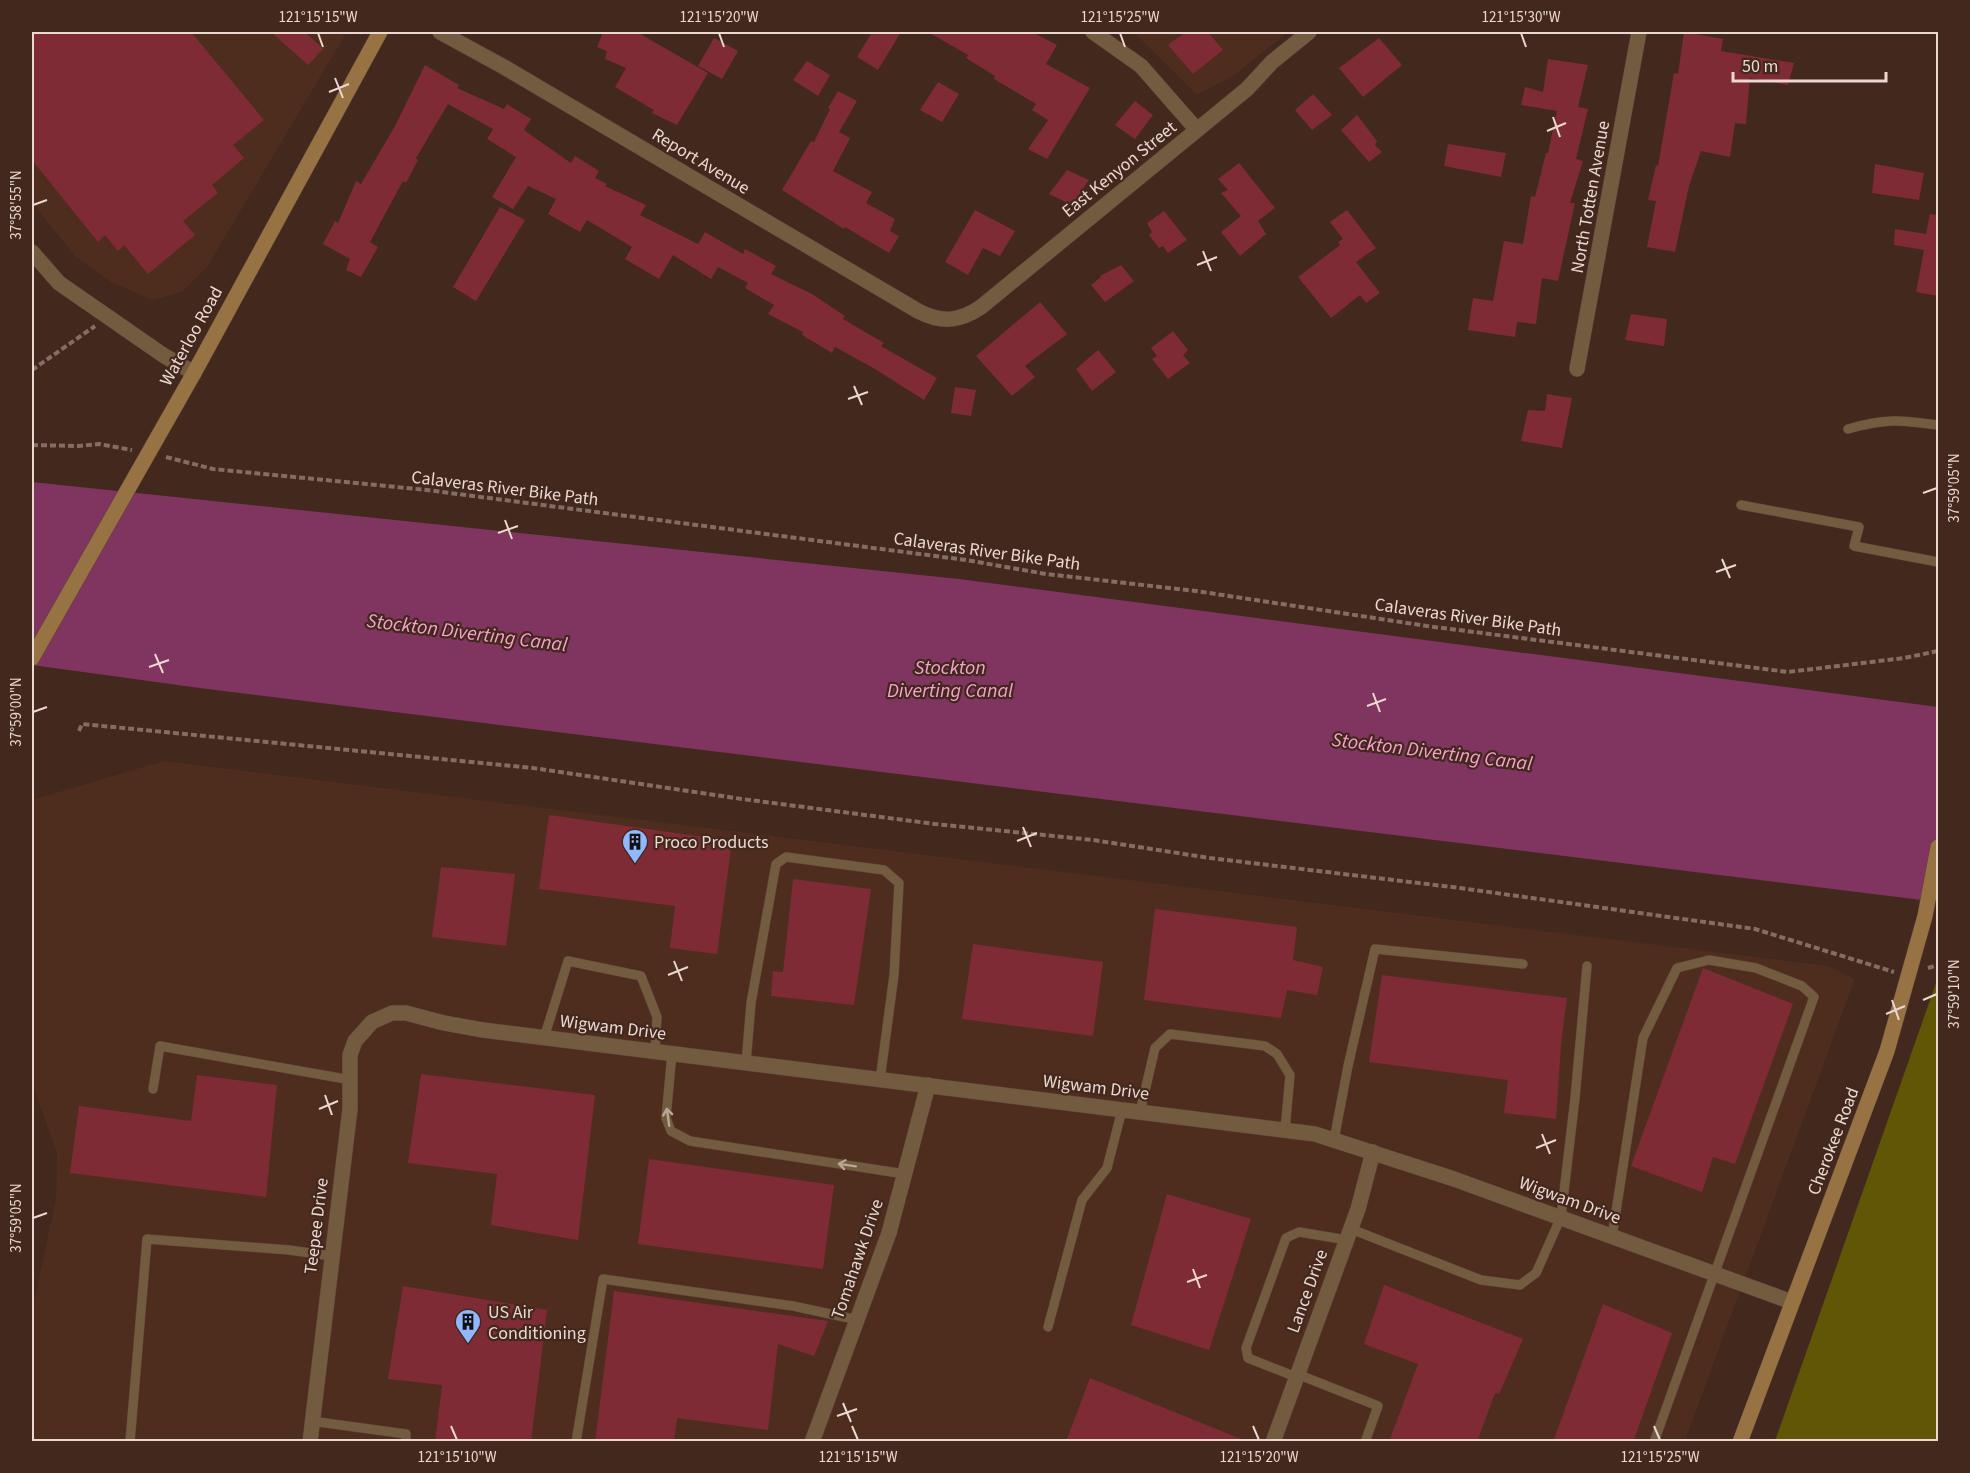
<svg xmlns="http://www.w3.org/2000/svg" width="1970" height="1473" viewBox="0 0 1970 1473" font-family="'Source Sans 3',sans-serif">
<style>
.built{fill:#4e2d1e}
.green{fill:#605606}
.water{fill:#7f355f}
.building{fill:#7e2b36}
.lines{fill:none;stroke-linecap:round;stroke-linejoin:round}
.lane-casing{stroke:#5d443a;stroke-width:10}
.street-casing{stroke:#5d443a;stroke-width:16}
.secondary-casing{stroke:#5d443a;stroke-width:16}
.path{stroke:#846d64;stroke-width:4;stroke-dasharray:6 3;stroke-linecap:butt}
.lane{stroke:#725b3f;stroke-width:9}
.street{stroke:#725b3f;stroke-width:15}
.secondary{stroke:#977344;stroke-width:15}
.oneway{stroke:#baa697}
.ticks{fill:none;stroke:#ead8d1;stroke-width:2}
.labels{text-anchor:middle;stroke-width:4.5;stroke-linejoin:round;paint-order:stroke}
.street-label{font-size:18px;fill:#ead8d1;stroke:#42281d}
.poi-label{font-size:18px;fill:#ead8d1;stroke:#42281d;text-anchor:start}
.water-label{font-size:20px;font-style:italic;fill:#f7a1ce;stroke:#42281d}
.neatline{fill:none;stroke:#ead8d1;stroke-width:2}
.ticks-label{font-size:15px;text-anchor:middle;fill:#ead8d1}
</style>
<rect width="100%" height="100%" fill="#42281d"/>
<g class="built">
<polygon points="32,32 347,32 207,267 182,292 152,300 111,282 76,257 32,203"/>
<polygon points="1133,32 1288,32 1233,76 1197,95"/>
<polygon points="164,761 1828,966 1855,979 1685,1441 32,1441 32,1311 56,1199 57,1153 32,1084 32,800"/>
</g>
<polygon class="green" points="1936,983 1938,983 1938,1441 1775,1441"/>
<polygon class="water" points="32,482 959,579 1938,707 1938,902 207,689 32,665"/>
<g class="building">
<polygon points="32,32 191,32 264,120 233,145 244,158 212,185 218,193 183,221 195,235 148,274 124,245 118,251 105,235 98,242 32,160"/>
<polygon points="271,32 305,32 323,49 308,65"/>
<polygon points="603,32 637,32 708,73 677,125 652,113 654,110 615,87 626,68 605,59 607,51 597,47"/>
<polygon points="872,32 901,32 878,70 857,57"/>
<polygon points="928,32 1032,32 1057,45 1046,64 1090,88 1047,159 1028,149 1048,120 1032,110 1036,104 994,79 995,76 966,58 968,55"/>
<polygon points="1186,32 1208,32 1223,50 1193,74 1168,45"/>
<polygon points="1684,32 1723,39 1721,51 1794,63 1788,85 1750,78 1746,124 1735,123 1730,157 1701,151 1689,186 1675,252 1647,247 1656,201 1648,200 1656,165 1658,166 1674,73 1678,74"/>
<polygon points="714,38 738,51 722,79 698,66"/>
<polygon points="1379,38 1402,65 1363,97 1339,68"/>
<polygon points="1548,59 1588,65 1578,107 1588,109 1576,159 1583,161 1570,203 1575,203 1558,281 1542,278 1536,324 1517,322 1515,337 1468,330 1473,298 1493,301 1504,241 1523,244 1531,196 1535,197 1546,153 1548,153 1557,111 1521,105 1525,87 1543,92"/>
<polygon points="807,61 830,75 818,96 793,80"/>
<polygon points="425,65 459,85 457,88 504,109 507,104 531,119 524,130 571,163 575,156 599,171 595,178 607,184 605,186 646,205 640,215 698,244 705,232 743,254 745,249 776,266 771,274 812,294 845,316 843,319 884,343 881,346 937,378 924,400 875,369 835,347 832,353 802,335 803,332 768,314 774,305 745,288 748,283 718,267 711,279 673,255 659,279 625,259 632,247 587,220 580,232 548,214 556,199 528,186 513,209 492,197 516,157 487,139 493,129 448,104 416,158 418,160 406,183 403,181 370,242 378,247 361,277 346,270 350,259 323,244 335,221 338,223 356,181 361,184 395,126"/>
<polygon points="938,82 959,94 942,122 920,110"/>
<polygon points="838,91 857,101 839,132 850,138 833,171 872,192 866,203 895,219 890,231 899,236 889,253 845,227 844,229 782,190 811,141 814,142 830,109 828,108"/>
<polygon points="1313,94 1332,115 1312,130 1295,110"/>
<polygon points="1135,101 1153,115 1135,139 1115,125"/>
<polygon points="1357,115 1377,141 1375,145 1382,152 1369,162 1341,130"/>
<polygon points="1448,144 1506,153 1501,177 1444,166"/>
<polygon points="1239,163 1275,208 1258,221 1266,234 1240,256 1221,232 1241,216 1221,193 1228,190 1218,179"/>
<polygon points="1875,164 1924,173 1919,200 1872,193"/>
<polygon points="1067,170 1089,180 1072,205 1049,194"/>
<polygon points="500,207 525,220 476,301 453,287"/>
<polygon points="975,210 1015,231 1000,256 983,248 968,275 945,262"/>
<polygon points="1347,210 1376,248 1356,262 1380,293 1366,303 1360,295 1331,318 1298,277 1340,245 1338,242 1343,239 1330,222"/>
<polygon points="1164,211 1187,240 1168,253 1163,246 1159,248 1149,235 1152,232 1147,223"/>
<polygon points="1930,214 1938,215 1938,296 1916,292 1924,250 1894,245 1895,229 1926,234"/>
<polygon points="1121,265 1134,281 1105,302 1091,285 1101,277 1100,276"/>
<polygon points="1040,302 1067,334 1025,366 1035,377 1012,396 976,356"/>
<polygon points="1631,314 1667,319 1664,346 1625,340"/>
<polygon points="1173,331 1188,350 1183,355 1190,363 1168,379 1152,359 1157,356 1151,348"/>
<polygon points="1098,350 1116,372 1092,391 1076,369"/>
<polygon points="955,387 976,390 971,416 951,413"/>
<polygon points="1547,394 1572,398 1562,448 1521,441 1528,410 1545,411"/>
<polygon points="549,815 732,841 717,954 670,948 675,906 539,889"/>
<polygon points="441,867 515,874 506,946 432,937"/>
<polygon points="793,879 871,889 854,1005 771,996 773,971 783,972"/>
<polygon points="1155,909 1297,927 1293,960 1323,967 1317,995 1287,990 1281,1018 1144,1000"/>
<polygon points="973,944 1103,962 1093,1036 962,1019"/>
<polygon points="1703,968 1793,1004 1735,1164 1713,1157 1702,1192 1631,1166"/>
<polygon points="1382,975 1567,998 1561,1044 1556,1119 1504,1113 1508,1080 1369,1062"/>
<polygon points="421,1074 595,1095 578,1240 491,1225 497,1174 408,1163"/>
<polygon points="197,1075 277,1085 266,1197 70,1173 79,1106 191,1121"/>
<polygon points="649,1159 834,1185 823,1269 638,1244"/>
<polygon points="1167,1194 1251,1219 1209,1350 1131,1325"/>
<polygon points="1384,1285 1523,1339 1499,1394 1495,1393 1477,1442 1389,1442 1418,1364 1364,1344"/>
<polygon points="403,1286 547,1310 531,1442 435,1442 442,1385 388,1379"/>
<polygon points="614,1291 828,1321 814,1356 778,1344 768,1430 677,1418 674,1442 595,1442"/>
<polygon points="1603,1304 1672,1333 1633,1442 1553,1442"/>
<polygon points="1090,1378 1246,1441 1246,1442 1066,1442"/>
</g>
<g class="lines">
<defs>
<g id="lane">
<path d="M1848,429c38,-11 52,-9 90,-4"/>
<polyline points="1741,505 1859,527 1854,546 1938,562"/>
<polyline points="544,1038 568,961 641,976 657,1017 655,1051"/>
<polyline points="672,1053 666,1118 671,1131 690,1141 905,1174"/>
<polyline points="746,1063 751,1003 776,864 786,857 884,870 899,883 894,975 880,1080"/>
<polyline points="153,1089 160,1046 351,1080"/>
<polyline points="1140,1112 1155,1048 1170,1034 1265,1046 1277,1054 1290,1075 1285,1130"/>
<polyline points="1334,1140 1348,1066 1375,949 1523,964"/>
<polyline points="1351,1229 1481,1280 1520,1285 1536,1273 1561,1217 1575,1098 1587,966"/>
<polyline points="1612,1237 1643,1038 1677,968 1709,960 1756,968 1802,986 1814,997 1654,1442"/>
<polyline points="1048,1327 1082,1200 1107,1168 1122,1110"/>
<polyline points="1297,1374 1378,1406 1365,1442"/>
<polyline points="1296,1377 1248,1358 1246,1348 1286,1238 1299,1232 1347,1240"/>
<polyline points="311,1421 406,1434 406,1442"/>
<polyline points="130,1442 147,1239 289,1250 332,1256"/>
<polyline points="576,1442 603,1279 793,1306 858,1320"/>
</g>
<g id="street">
<path d="M440,32l64,35 414,244c23,12 41,11 63,-4l266,-218 25,-27 37,-30"/>
<polyline points="1093,32 1141,66 1197,130"/>
<polyline points="32,252 59,283 163,355 194,373"/>
<polyline points="1577,369 1639,32"/>
<polyline points="310,1442 350,1109 350,1055 355,1041 372,1022 392,1013 406,1013 444,1023 483,1030 1315,1134 1454,1179 1792,1302"/>
<polyline points="812,1442 889,1233 928,1085"/>
<polyline points="1273,1442 1358,1209 1373,1152"/>
</g>
<g id="secondary">
<polyline points="32,658 194,373 380,32"/>
<polyline points="1740,1442 1887,1051 1925,916 1938,847"/>
</g>
</defs>
<use href="#lane" class="lane-casing"/>
<use href="#street" class="street-casing"/>
<use href="#secondary" class="secondary-casing"/>
<g class="path">
<polyline points="32,370 95,326"/>
<polyline points="32,445 79,446 99,444 132,450"/>
<polyline points="166,457 213,469 427,490 966,560 1046,574 1196,591 1427,626 1788,672 1904,658 1938,651"/>
<polyline points="79,731 82,724 533,768 742,799 935,824 1093,840 1210,858 1460,888 1755,929 1894,972"/>
<polyline points="1928,968 1938,965"/>
</g>
<use href="#lane" class="lane"/>
<use href="#street" class="street"/>
<use href="#secondary" class="secondary"/>
</g>
<defs><path id="oneway-shaft" d="M-6 0H5M1.5-3L5.5 0L1.5 3" fill="none" stroke-width="1.6" stroke-linecap="round" stroke-linejoin="round" transform="scale(1.5)"/></defs>
<g class="oneway">
<use href="#oneway-shaft" transform="translate(668 1117) rotate(-98)"/>
<use href="#oneway-shaft" transform="translate(847 1165) rotate(-171)"/>
</g>
<path class="ticks" d="M318,33l5,14M719,33l5,14M1120,33l5,14M1521,33l5,14M335,78l8,20M329,92l20,-8M1553,117l7,20M1547,131l19,-8M33,205l14,-5M1203,251l8,20M1197,265l20,-8M854,386l8,19M848,399l20,-7M1923,493l14,-5M505,520l7,19M498,533l20,-7M1722,559l8,19M1716,572l20,-7M155,654l8,19M149,667l20,-7M1373,693l7,19M1367,706l19,-7M33,712l14,-5M1023,827l8,20M1017,841l20,-8M674,961l8,20M668,975l20,-8M1892,1000l7,20M1923,1000l14,-6M1886,1014l19,-8M325,1095l7,20M319,1109l19,-8M1542,1134l8,20M1536,1148l20,-8M33,1218l14,-5M1193,1269l7,19M1187,1282l20,-7M843,1403l8,19M837,1416l20,-7M451,1426l6,14M852,1426l6,14M1253,1426l6,14M1654,1426l6,14"/>
<defs>
<symbol id="building-pin" viewBox="-11 -11 22 30"><path d="M0 17L-7.5 6A9.5 9.5 0 1 1 7.5 6Z" fill="#91b8fd" stroke="#42281d"/><path d="M-4-6H4V6H1V3H-1V6H-4ZM-2.5-4.3h1.7v1.8h-1.7ZM.8-4.3h1.7v1.8H.8ZM-2.5-1h1.7V.8h-1.7ZM.8-1h1.7V.8H.8Z" fill="#111"/></symbol>
</defs>
<g fill-rule="evenodd">
<use href="#building-pin" x="620" y="827" width="30" height="40"/>
<use href="#building-pin" x="453" y="1307" width="30" height="40"/>
</g>
<g class="labels">
<g class="street-label">
<text transform="translate(701 161) rotate(31)" y="6">Report Avenue</text>
<text transform="translate(1119 169) rotate(-39)" y="6">East Kenyon Street</text>
<text transform="translate(1590 197) rotate(-80)" y="6">North Totten Avenue</text>
<text transform="translate(191 336) rotate(-61)" y="6">Waterloo Road</text>
<text transform="translate(505 488) rotate(7)" y="6">Calaveras River Bike Path</text>
<text transform="translate(987 551) rotate(8)" y="6">Calaveras River Bike Path</text>
<text transform="translate(1468 617) rotate(8)" y="6">Calaveras River Bike Path</text>
<text transform="translate(613 1027) rotate(7)" y="6">Wigwam Drive</text>
<text transform="translate(1096 1087) rotate(7)" y="6">Wigwam Drive</text>
<text transform="translate(1833 1141) rotate(-69)" y="6">Cherokee Road</text>
<text transform="translate(1570 1200) rotate(20)" y="6">Wigwam Drive</text>
<text transform="translate(316 1226) rotate(-83)" y="6">Teepee Drive</text>
<text transform="translate(857 1259) rotate(-71)" y="6">Tomahawk Drive</text>
<text transform="translate(1307 1291) rotate(-70)" y="6">Lance Drive</text>
</g>
<g class="poi-label">
<text x="654" y="848">Proco Products</text>
<text x="488" y="1318">US Air<tspan x="488" dy="21">Conditioning</tspan></text>
</g>
<g class="water-label">
<text transform="translate(467 632) rotate(7)" y="7">Stockton Diverting Canal</text>
<text x="950" y="674">Stockton<tspan x="950" dy="23">Diverting Canal</tspan></text>
<text transform="translate(1432 751) rotate(7)" y="7">Stockton Diverting Canal</text>
</g>
</g>
<rect width="1970" height="1473" fill="none" stroke="#42281d" stroke-width="66"/>
<path d="M1733 72v9h153v-9" fill="none" stroke="#ead8d1" stroke-width="3"/>
<text x="1742" y="72" font-size="18" fill="#ead8d1" stroke="#42281d" stroke-width="4.5" paint-order="stroke">50 m</text>
<rect x="33" y="33" width="1904" height="1407" class="neatline"/>
<g class="ticks-label">
<text x="318" y="22">121°15'15"W</text>
<text x="719" y="22">121°15'20"W</text>
<text x="1120" y="22">121°15'25"W</text>
<text x="1521" y="22">121°15'30"W</text>
<text transform="translate(16 205) rotate(-90)" y="5">37°58'55"N</text>
<text transform="translate(1954 488) rotate(-90)" y="5">37°59'05"N</text>
<text transform="translate(16 712) rotate(-90)" y="5">37°59'00"N</text>
<text transform="translate(1954 994) rotate(-90)" y="5">37°59'10"N</text>
<text transform="translate(16 1218) rotate(-90)" y="5">37°59'05"N</text>
<text x="457" y="1462">121°15'10"W</text>
<text x="858" y="1462">121°15'15"W</text>
<text x="1259" y="1462">121°15'20"W</text>
<text x="1660" y="1462">121°15'25"W</text>
</g>
</svg>
